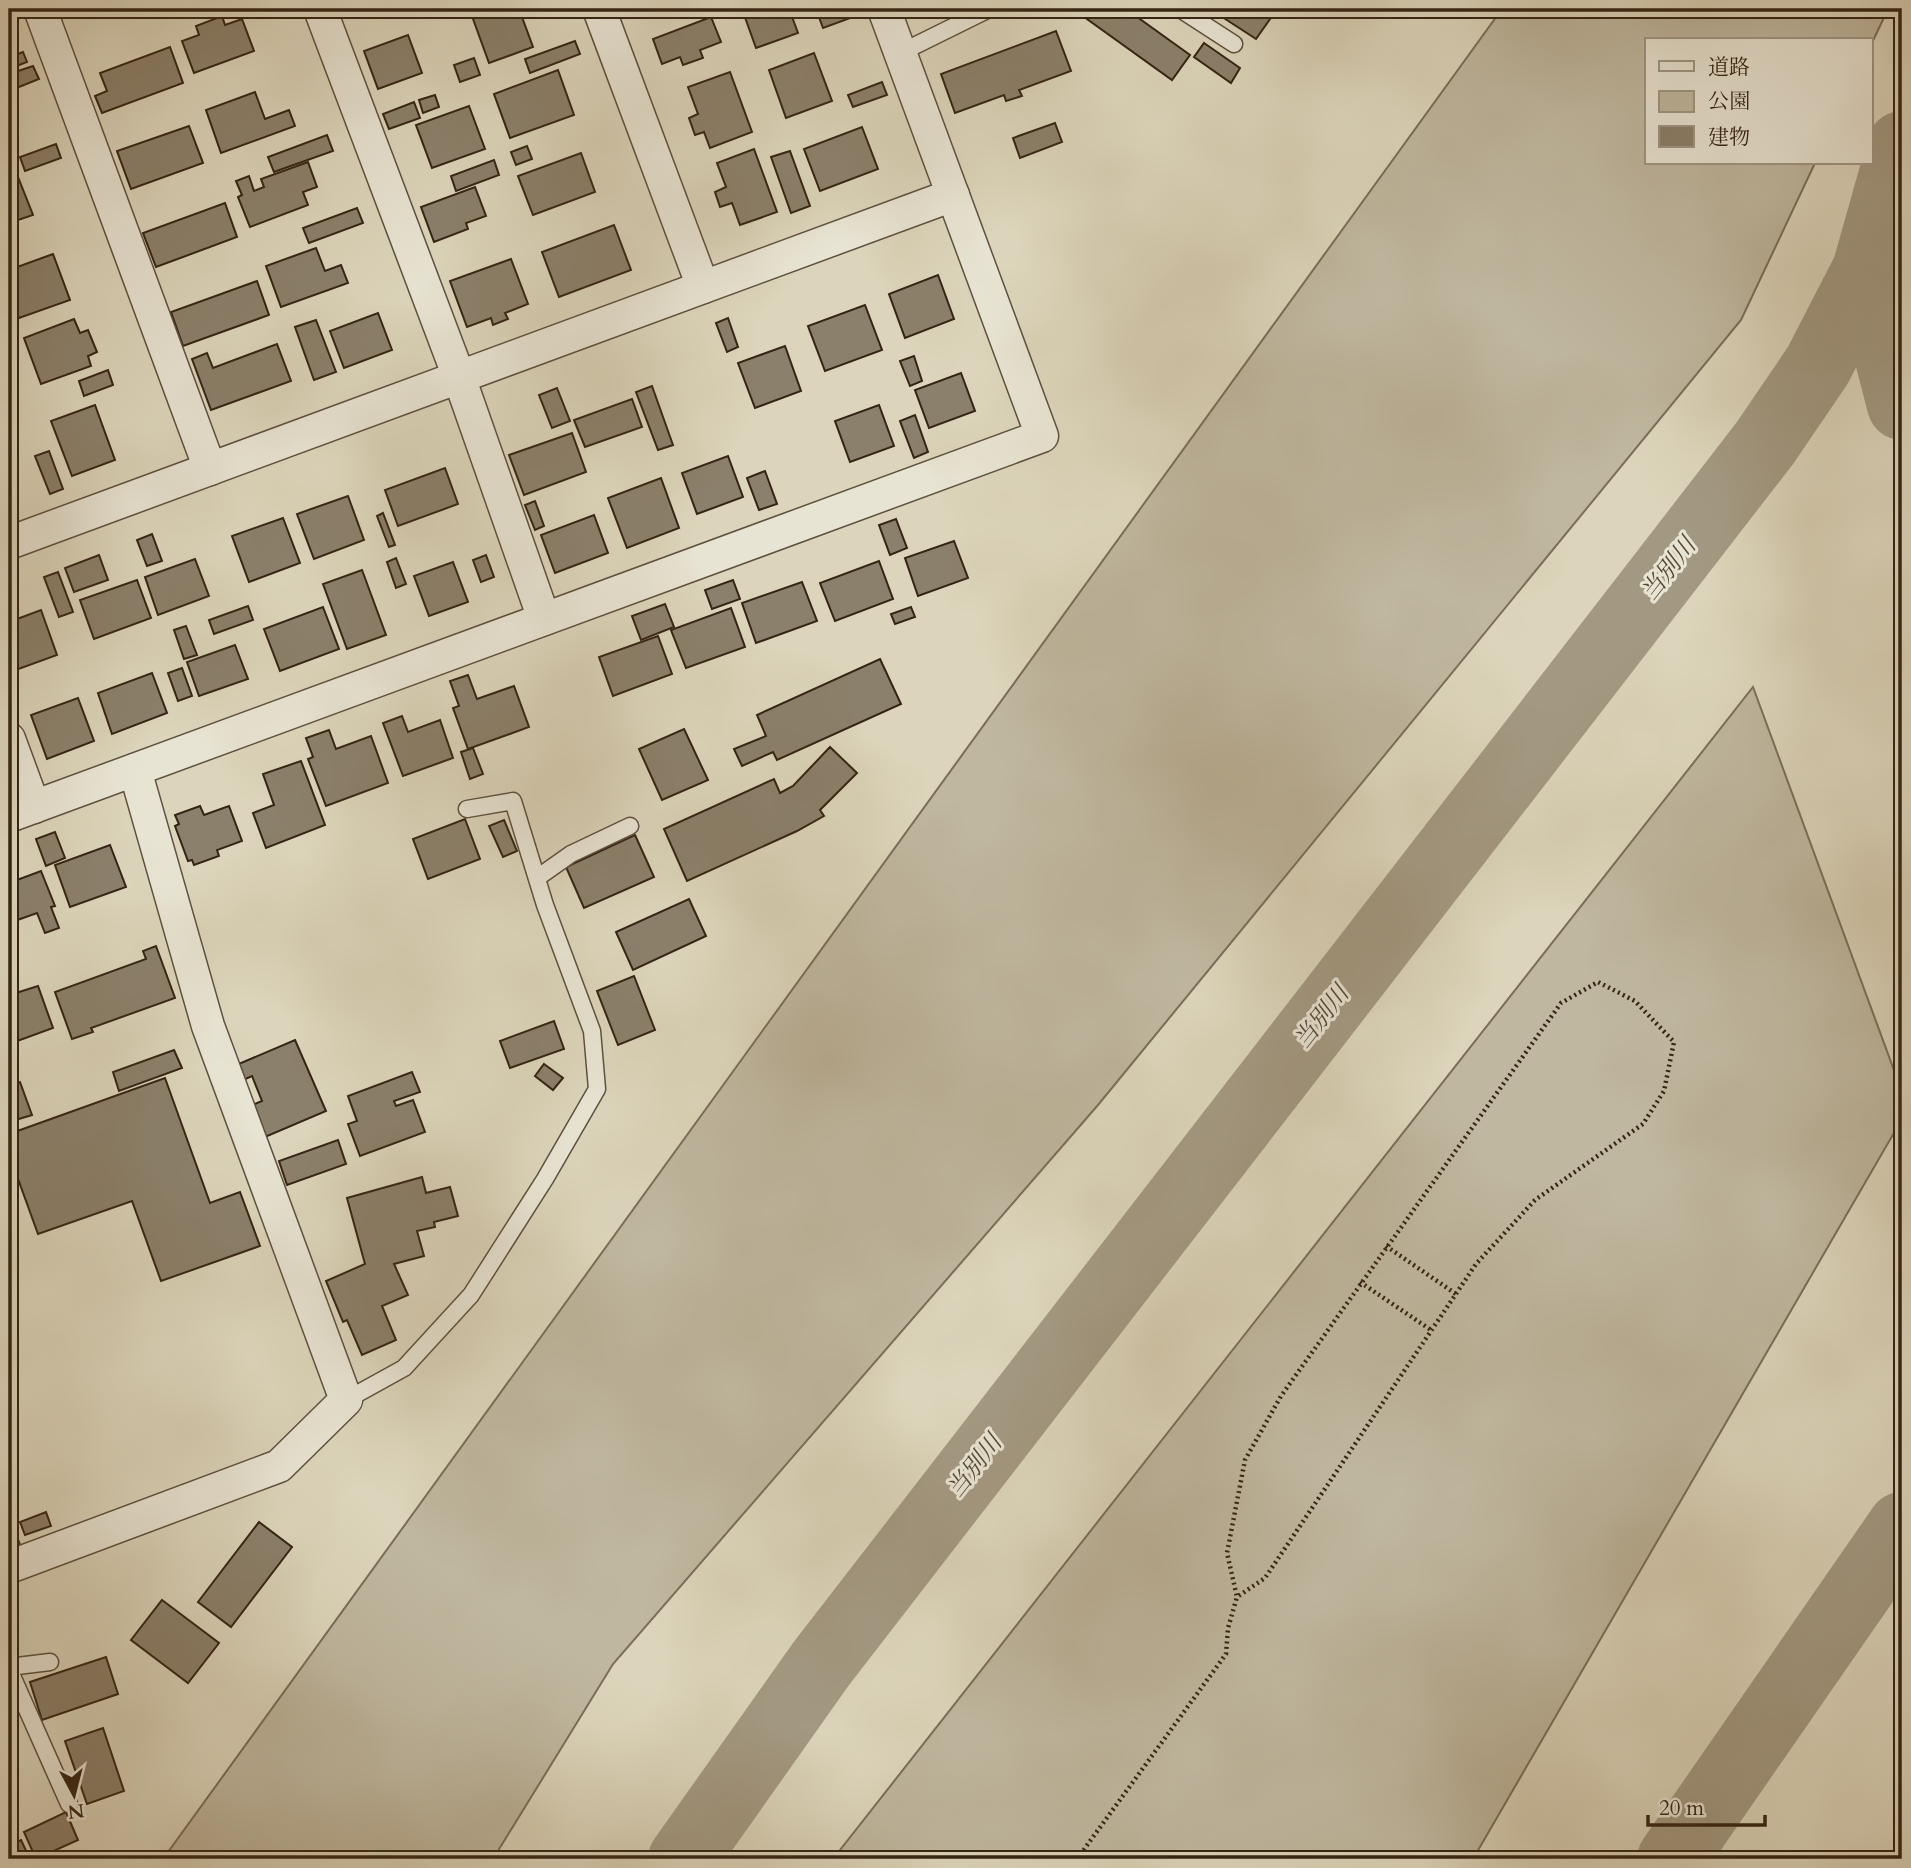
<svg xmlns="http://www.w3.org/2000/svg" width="1911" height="1868" viewBox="0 0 1911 1868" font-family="Cardo,'Noto Serif JP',serif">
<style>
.green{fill:#bfb79f;stroke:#7a6e5a;stroke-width:2}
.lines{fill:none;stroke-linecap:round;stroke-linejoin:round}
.river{stroke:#a39982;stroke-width:70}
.building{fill:#8b806b;stroke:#342414;stroke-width:2}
.service-casing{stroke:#5e503e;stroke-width:19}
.minor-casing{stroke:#5e503e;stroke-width:35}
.path{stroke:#342414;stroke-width:4.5;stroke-dasharray:2 3.5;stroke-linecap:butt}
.service{stroke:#e8e4d3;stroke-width:16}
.minor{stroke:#e8e4d3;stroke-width:32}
.labels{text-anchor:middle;stroke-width:6;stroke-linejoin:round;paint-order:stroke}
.water-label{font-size:24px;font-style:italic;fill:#554735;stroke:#e8e4d3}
</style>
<rect width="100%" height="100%" fill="#dcd5bb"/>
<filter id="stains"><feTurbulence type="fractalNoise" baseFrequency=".00286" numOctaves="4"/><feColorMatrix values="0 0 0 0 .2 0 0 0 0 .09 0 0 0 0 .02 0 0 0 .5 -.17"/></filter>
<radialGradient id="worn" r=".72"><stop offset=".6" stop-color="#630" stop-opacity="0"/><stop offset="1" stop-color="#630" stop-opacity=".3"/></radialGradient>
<g class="green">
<polygon points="1502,9 1888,9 1871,45 1871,40 1647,40 1647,163 1815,163 1741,320 1098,1105 613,1664 493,1859 163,1859"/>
<polygon points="1753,687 1902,1092 1902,1119 1473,1859 833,1859"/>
</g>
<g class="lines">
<g class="river">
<polyline points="1867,270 1902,405"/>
<polyline points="683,1859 821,1664 1765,443 1818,365 1867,270 1902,146"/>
<polyline points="1672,1859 1902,1527"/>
</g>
</g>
<g class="building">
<polygon points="492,9 519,9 533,47 489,63 472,16"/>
<polygon points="742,9 789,9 798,33 756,48"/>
<polygon points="816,9 849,9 853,17 823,28"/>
<polygon points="1073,9 1126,9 1190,55 1172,80"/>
<polygon points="1210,9 1277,9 1256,39"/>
<polygon points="222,16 225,25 242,19 254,51 194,73 182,41 199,35 196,26"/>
<polygon points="711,17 721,42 700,50 703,58 683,65 680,57 662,64 653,39"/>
<polygon points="1056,31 1071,71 1019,90 1022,96 1006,101 1004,95 955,113 941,74"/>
<polygon points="408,35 422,73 378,89 364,51"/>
<polygon points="575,41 580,54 530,73 525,59"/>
<polygon points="1204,43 1240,68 1231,83 1194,57"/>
<polygon points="170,47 183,83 102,113 95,96 107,91 100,73"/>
<polygon points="23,52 27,62 9,69 9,57"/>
<polygon points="814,53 832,101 786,118 769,70"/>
<polygon points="474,58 480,75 460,82 454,65"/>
<polygon points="33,66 39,79 9,91 9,74"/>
<polygon points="558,70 574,115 510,138 494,94"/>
<polygon points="730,72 752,132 710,148 704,132 695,135 689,118 698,114 688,87"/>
<polygon points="882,82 887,95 853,107 848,95"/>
<polygon points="255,92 265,119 289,110 295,126 221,153 206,110"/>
<polygon points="435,95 439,107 423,113 419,100"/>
<polygon points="414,102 420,118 389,129 383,114"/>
<polygon points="469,106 485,149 432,168 416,125"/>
<polygon points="1055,123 1062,142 1020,158 1013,138"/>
<polygon points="189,126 203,163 131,189 117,151"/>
<polygon points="862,127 878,169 820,191 804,149"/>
<polygon points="327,135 333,151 274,172 268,157"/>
<polygon points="56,144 61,158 25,171 20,157"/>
<polygon points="527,146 532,159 516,165 511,152"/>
<polygon points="754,149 777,212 740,225 732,203 720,207 715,192 726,187 717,163"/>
<polygon points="790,151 810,206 791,213 771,157"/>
<polygon points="581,153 595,192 533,215 518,176"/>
<polygon points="494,160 499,175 456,191 451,176"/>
<polygon points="308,162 317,187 303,192 308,205 250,227 238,197 242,195 236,181 249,176 254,191 264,187 261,179"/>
<polygon points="18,177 33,215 9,223 9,180"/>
<polygon points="475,187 486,216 466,223 468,229 434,242 421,207"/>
<polygon points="225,203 237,237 156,267 143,233"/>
<polygon points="357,208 363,223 309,243 303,228"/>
<polygon points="614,225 631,270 559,297 542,252"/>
<polygon points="316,248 325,271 341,265 348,283 281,307 266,266"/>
<polygon points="53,254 70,300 19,318 9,290 9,270"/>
<polygon points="511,259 528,304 505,313 508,319 493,325 491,318 467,327 450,281"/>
<polygon points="938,275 954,319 905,338 889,294"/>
<polygon points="257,281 269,315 183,346 171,312"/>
<polygon points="865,305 882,350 825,371 808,326"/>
<polygon points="378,313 392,350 344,368 330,331"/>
<polygon points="728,318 738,347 727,352 716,323"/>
<polygon points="74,319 80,333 88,330 97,352 88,356 91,366 41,384 24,338"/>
<polygon points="316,320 336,372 314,380 295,327"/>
<polygon points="277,344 291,381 211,410 192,359 207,353 213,368"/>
<polygon points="785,346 801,391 755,408 738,363"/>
<polygon points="914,356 922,381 910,386 900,361"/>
<polygon points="108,370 113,385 84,396 79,381"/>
<polygon points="961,373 975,411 929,428 915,390"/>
<polygon points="652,386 673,445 658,450 636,392"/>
<polygon points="557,388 570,421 552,428 539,395"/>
<polygon points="632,399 642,427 585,447 574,420"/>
<polygon points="95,405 115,460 72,476 51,421"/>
<polygon points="879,405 894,446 850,462 835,421"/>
<polygon points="915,415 928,452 914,458 900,421"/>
<polygon points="572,433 586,472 524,495 509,455"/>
<polygon points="49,451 63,489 50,494 35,456"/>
<polygon points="728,456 743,497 697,514 682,473"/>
<polygon points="445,468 458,504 398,526 385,490"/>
<polygon points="765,471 777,504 759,510 747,478"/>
<polygon points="661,478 679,528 627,548 608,498"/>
<polygon points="348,496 364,540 314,559 297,514"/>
<polygon points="535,501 544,526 535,530 525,505"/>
<polygon points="383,513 395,545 389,547 377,516"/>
<polygon points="594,515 608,553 555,573 541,535"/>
<polygon points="283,518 300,563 249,582 232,536"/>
<polygon points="896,519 907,548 890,555 879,525"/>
<polygon points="152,534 162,561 147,566 137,540"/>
<polygon points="954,541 968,578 918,596 905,558"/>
<polygon points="99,555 108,580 74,592 65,568"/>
<polygon points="486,555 494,577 481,582 473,560"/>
<polygon points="396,558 406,584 396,588 387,562"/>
<polygon points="195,559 209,596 158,615 145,577"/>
<polygon points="879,561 893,599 835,621 820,583"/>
<polygon points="453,562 468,602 429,616 414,576"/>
<polygon points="362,570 386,635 347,649 323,584"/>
<polygon points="58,572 73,612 59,617 44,577"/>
<polygon points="137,580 151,618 94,639 80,600"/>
<polygon points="733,580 740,599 712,609 705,590"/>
<polygon points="802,582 817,621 756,643 742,603"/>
<polygon points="665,604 674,627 641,640 632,616"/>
<polygon points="248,606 253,620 214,634 209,620"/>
<polygon points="323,607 339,649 280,671 264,629"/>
<polygon points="911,607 915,617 895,624 891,614"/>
<polygon points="731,608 745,647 686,668 671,630"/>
<polygon points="41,610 57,655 13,671 9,659 9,622"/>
<polygon points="186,626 197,655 184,659 174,630"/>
<polygon points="658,636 672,674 613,696 599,657"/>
<polygon points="235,645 248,679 199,696 187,662"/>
<polygon points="880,659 901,704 777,760 773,752 742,766 734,749 766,736 757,715"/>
<polygon points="182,668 192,696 178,701 168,673"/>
<polygon points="152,673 167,713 112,734 98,693"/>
<polygon points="468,675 477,699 514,686 529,727 468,749 453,708 459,706 450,681"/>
<polygon points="78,698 94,741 47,759 31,715"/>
<polygon points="402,716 408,732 440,720 453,758 403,776 383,723"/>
<polygon points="684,729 708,780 662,800 639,749"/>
<polygon points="329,730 336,749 371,736 388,783 326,806 308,759 313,757 306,738"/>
<polygon points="830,747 857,773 820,810 824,816 797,831 687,881 664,829 774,779 780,793 793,786"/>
<polygon points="473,748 483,774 470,779 461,752"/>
<polygon points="301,761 325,825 266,848 253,813 274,805 263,774"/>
<polygon points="200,806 204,815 229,806 242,841 217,850 219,856 194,865 192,860 188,861 175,826 179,824 175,815"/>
<polygon points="465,819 480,859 428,879 413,839"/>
<polygon points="504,820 517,851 503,857 489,826"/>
<polygon points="55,832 65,858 46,866 36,839"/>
<polygon points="635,835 654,877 584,908 566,867"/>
<polygon points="110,845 126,887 70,907 55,865"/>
<polygon points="41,871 55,906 51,907 59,928 45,933 37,913 9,923 9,883"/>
<polygon points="689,899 706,936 633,970 616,932"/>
<polygon points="156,946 175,998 91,1028 93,1032 72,1039 55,992 146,959 143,951"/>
<polygon points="9,973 16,993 38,986 53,1028 9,1044"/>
<polygon points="634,976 655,1030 618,1045 597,991"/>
<polygon points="554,1021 564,1049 510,1068 500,1041"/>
<polygon points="295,1040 326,1111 258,1140 245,1108 262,1101 252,1076 241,1081 234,1066"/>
<polygon points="174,1050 182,1068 119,1091 113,1072"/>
<polygon points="544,1064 563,1078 553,1090 535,1076"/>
<polygon points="412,1072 420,1092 394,1101 396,1106 413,1100 425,1132 360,1156 348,1124 357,1121 348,1096"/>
<polygon points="165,1078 210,1203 240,1192 260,1246 161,1281 132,1201 38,1234 9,1154 9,1134"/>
<polygon points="20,1082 32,1115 9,1122 9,1087"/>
<polygon points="338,1140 346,1164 287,1185 279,1161"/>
<polygon points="422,1177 426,1193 450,1187 458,1216 434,1222 435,1227 417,1231 424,1256 394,1264 408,1295 382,1306 396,1340 362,1355 347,1320 343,1322 326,1281 365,1264 347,1198"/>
<polygon points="46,1512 51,1526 25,1535 20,1522"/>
<polygon points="9,1515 20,1545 9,1549"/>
<polygon points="259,1522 292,1547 231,1627 198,1602"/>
<polygon points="162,1600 219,1643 188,1683 131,1640"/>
<polygon points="106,1657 118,1694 42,1720 30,1682"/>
<polygon points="103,1728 124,1791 87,1804 65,1741"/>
<polygon points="66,1812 78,1840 36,1859 24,1832"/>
<polygon points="21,1840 30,1859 9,1859 9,1846"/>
</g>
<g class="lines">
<defs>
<g id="service">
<polyline points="1180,9 1234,44"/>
<polyline points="900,53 989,9"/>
<polyline points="537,878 571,854 630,826"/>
<polyline points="346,1400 404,1368 471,1295 545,1179 597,1089 592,1031 545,905 513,801 467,809"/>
<polyline points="9,1667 50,1662"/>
<polyline points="9,1669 69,1804"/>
</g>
<g id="minor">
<polyline points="40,9 210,469"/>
<polyline points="320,9 459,377 544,619"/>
<polyline points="599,9 703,287"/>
<polyline points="9,543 953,195"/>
<polyline points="9,739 34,807"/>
<polyline points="9,816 1042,436 884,9"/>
<polyline points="9,1567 279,1466 346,1400 208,1026 135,770"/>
</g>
</defs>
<use href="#service" class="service-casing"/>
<use href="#minor" class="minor-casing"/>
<g class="path">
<polyline points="1386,1246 1456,1294"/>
<polyline points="1360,1282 1431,1330"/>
<polyline points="1077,1859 1226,1654 1228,1628 1237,1597 1227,1553 1245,1460 1281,1396 1561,1003 1598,982 1635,1001 1674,1042 1664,1091 1643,1124 1535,1200 1476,1264 1265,1578 1237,1597"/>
</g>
<use href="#service" class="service"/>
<use href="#minor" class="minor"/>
</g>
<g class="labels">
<g class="water-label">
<text transform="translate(1668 569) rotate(-52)" y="8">当別川</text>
<text transform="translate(1321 1017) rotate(-52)" y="8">当別川</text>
<text transform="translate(974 1466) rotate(-52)" y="8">当別川</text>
</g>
</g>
<rect width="1911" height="1868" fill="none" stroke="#dcd5bb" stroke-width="35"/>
<rect x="10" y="10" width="1890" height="1847" fill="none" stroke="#342414" stroke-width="3.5"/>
<rect x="18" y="18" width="1876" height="1833" fill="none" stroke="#342414" stroke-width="2"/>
<rect x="1645" y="38" width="228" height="126" fill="#e8e4d3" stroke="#a09787" stroke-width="2"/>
<rect x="1659" y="61" width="35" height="10" fill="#e8e4d3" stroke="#a09787" stroke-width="2"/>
<text x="1708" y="74" font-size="21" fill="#342414">道路</text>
<rect x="1659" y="91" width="35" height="21" fill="#bfb79f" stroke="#a09787" stroke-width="2"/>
<text x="1708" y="108" font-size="21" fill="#342414">公園</text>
<rect x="1659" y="126" width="35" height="21" fill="#8b806b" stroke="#a09787" stroke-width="2"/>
<text x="1708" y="144" font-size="21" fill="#342414">建物</text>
<g transform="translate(74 1795) rotate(173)" stroke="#e8e4d3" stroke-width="5" paint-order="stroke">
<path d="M0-5L12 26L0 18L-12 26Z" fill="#342414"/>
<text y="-10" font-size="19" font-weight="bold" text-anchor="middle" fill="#342414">N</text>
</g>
<path d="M1648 1815v10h117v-10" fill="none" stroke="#342414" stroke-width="3.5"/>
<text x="1659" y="1815" font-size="21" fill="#342414" stroke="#e8e4d3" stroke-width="5" paint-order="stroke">20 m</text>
<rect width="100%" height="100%" filter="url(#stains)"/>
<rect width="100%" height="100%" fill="url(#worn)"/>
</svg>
